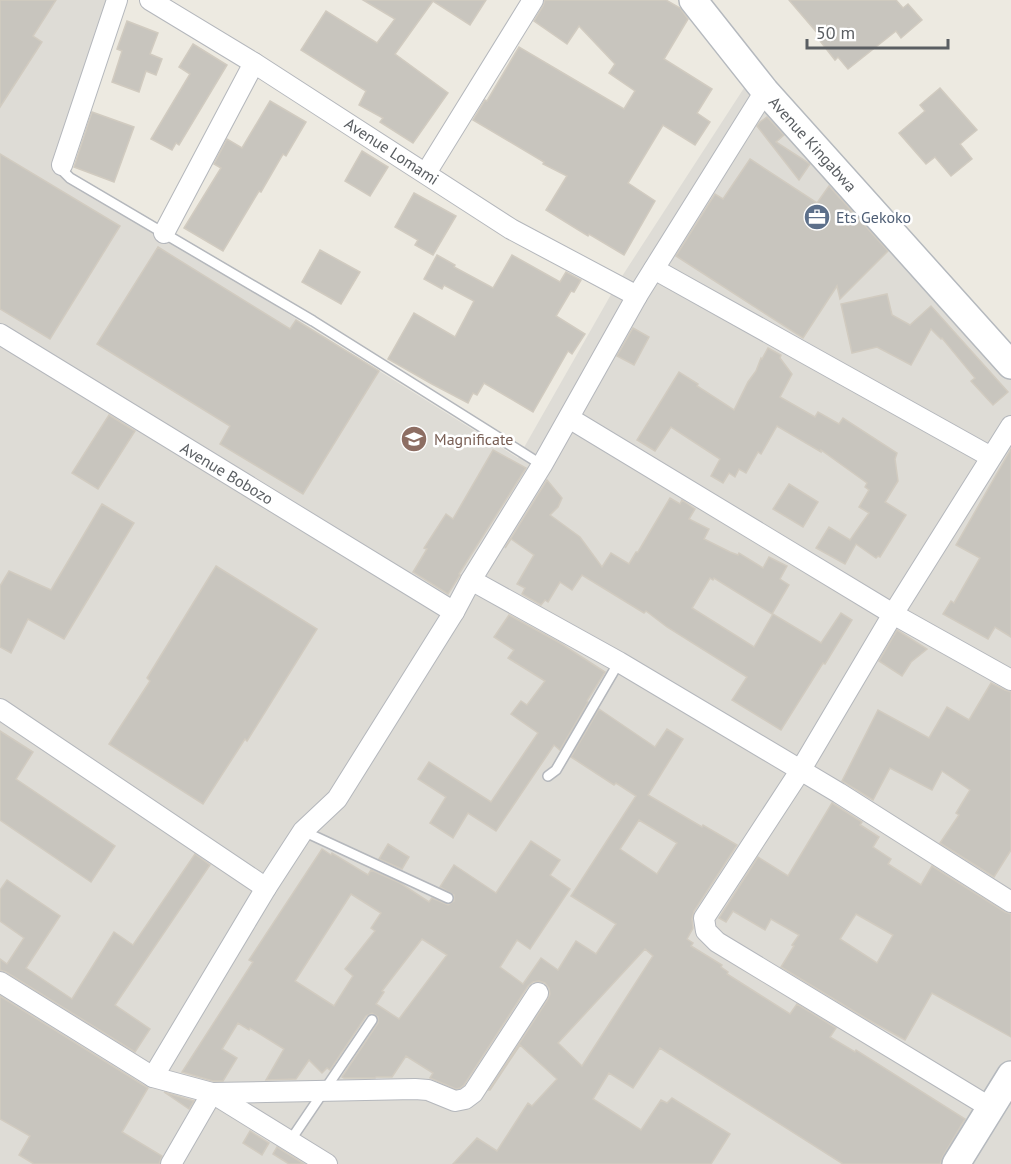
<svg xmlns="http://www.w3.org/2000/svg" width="1011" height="1164" viewBox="0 0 1011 1164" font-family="'PT Sans',sans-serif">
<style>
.industrial{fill:#dedcd6}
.building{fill:#c8c5be;stroke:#d1cbc0;stroke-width:1.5;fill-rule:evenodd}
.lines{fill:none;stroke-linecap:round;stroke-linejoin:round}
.lane-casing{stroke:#b4b7bc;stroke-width:12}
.street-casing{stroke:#b4b7bc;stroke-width:22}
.secondary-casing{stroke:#b5b9be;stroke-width:30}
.lane{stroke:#fff;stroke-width:9}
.street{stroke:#fff;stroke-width:20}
.secondary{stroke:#fff;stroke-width:27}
.labels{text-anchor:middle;stroke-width:5;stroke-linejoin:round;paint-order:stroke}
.street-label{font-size:16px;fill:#5a5e62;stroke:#fff}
.service-label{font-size:16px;fill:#4e5e75;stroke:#fff;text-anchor:start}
.education-label{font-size:16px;fill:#785e54;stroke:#fff;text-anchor:start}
</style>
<rect width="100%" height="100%" fill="#edeae1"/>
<polygon class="industrial" points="0,0 115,0 51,165 518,458 617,284 755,71 1011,380 1011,1164 0,1164"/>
<g class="building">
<polygon points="0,0 56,0 33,36 42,42 0,107"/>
<polygon points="363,0 486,0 470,25 433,1 395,54 448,93 413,143 380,122 383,118 359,105 366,91 301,50 326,11 377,43 395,19"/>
<polygon points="545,0 666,0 680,8 688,19 664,59 712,89 697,113 710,122 695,145 663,125 628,183 655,201 624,255 589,234 588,236 546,210 567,176 543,164 544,162 473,120 485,100 487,101 519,47 624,109 635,91 609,73 615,64 579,26 567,44 534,21 543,6"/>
<polygon points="789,0 896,0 903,8 908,4 922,20 901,38 896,31 848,69 838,57 835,60 817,37 819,35"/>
<polygon points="127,21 158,33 150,54 162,59 156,75 146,71 139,92 112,82 122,51 117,49"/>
<polygon points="193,44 227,65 179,145 176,143 172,150 151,139 190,74 179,67"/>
<polygon points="940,88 977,130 960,144 972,159 951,176 935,157 926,164 899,133 925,111 920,105"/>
<polygon points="270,101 306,122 286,156 283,154 261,192 259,191 223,251 184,228 221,168 214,164 227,139 242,148"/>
<polygon points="92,112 134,127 114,182 74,167"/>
<polygon points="767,117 784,135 776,142 810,164 799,180 757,126 760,122"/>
<polygon points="362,151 388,167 370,196 345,181"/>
<polygon points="0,154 120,226 50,339 0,309"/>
<polygon points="750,159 817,203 829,186 888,251 840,299 837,286 803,338 676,256 715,194 723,199"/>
<polygon points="414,193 456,216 433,255 415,245 418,240 395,227"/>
<polygon points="158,247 290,329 296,320 379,371 303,494 220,444 230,426 97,344"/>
<polygon points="320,250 360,272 341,304 302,282"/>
<polygon points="437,255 455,265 454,267 493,288 512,255 560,282 566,272 581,280 574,292 571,291 556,316 585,334 572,354 568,351 533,412 484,383 477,395 473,393 468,403 432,384 388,359 414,313 455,337 474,301 444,285 442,289 424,279"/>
<polygon points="887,294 892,315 910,325 931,306 1008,392 993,405 971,381 975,378 942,338 941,339 931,329 911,365 877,347 852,353 841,304"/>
<polygon points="633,328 649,337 634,365 617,356"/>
<polygon points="768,348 781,355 780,358 792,374 780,397 815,417 818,412 839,424 843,418 897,453 895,459 898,481 885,502 906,515 880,557 878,556 876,558 856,544 845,564 816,548 829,527 850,540 869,513 859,507 869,490 865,487 867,483 821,450 821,452 777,426 761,454 758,452 746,473 739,469 735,477 729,473 723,483 711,476 720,459 671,427 655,451 637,440 679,372 698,384 697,386 734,410 748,382 756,371 761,358 762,359"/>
<polygon points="109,415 135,431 98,489 72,473"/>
<polygon points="1011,449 1011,637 995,627 988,639 943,614 951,601 954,603 980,558 956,545"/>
<polygon points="493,450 526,468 459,574 460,575 448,594 413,572 427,549 424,548 446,514 453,519"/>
<polygon points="547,480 562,498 558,507 550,515 580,537 602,567 611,553 629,564 636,552 638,552 670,498 680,504 682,500 695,509 689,519 709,529 704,539 730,552 738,555 739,553 763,568 769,557 787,566 780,579 789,585 772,614 714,578 713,580 710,578 692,608 754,647 773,614 821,643 841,613 852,620 825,664 823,663 781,730 732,700 747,677 667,627 646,611 644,613 582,575 572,590 560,582 548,602 545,600 541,605 522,594 525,588 517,584 534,555 511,539 505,548"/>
<polygon points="789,484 818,502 803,527 773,509"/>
<polygon points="102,504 134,523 64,639 28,619 11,653 0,647 0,586 9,571 51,590"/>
<polygon points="216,566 317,629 247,741 245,739 203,804 109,744 150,681 147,678"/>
<polygon points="509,615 560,643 605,672 587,701 588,702 560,750 554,745 496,831 468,813 453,838 430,823 446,797 418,779 429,762 491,802 538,733 511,714 521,701 527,705 545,681 508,658 514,650 494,637"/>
<polygon points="897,630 927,649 911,662 902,676 879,661"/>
<polygon points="991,683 1005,690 1011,692 1011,850 994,877 940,843 959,815 956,813 970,790 942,771 932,790 890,768 873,800 842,781 878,710 929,738 947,707 969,720"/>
<path d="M599,709l56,38 12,-18 16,10 -35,56 54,32 1,-2 34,20 -43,66 -2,8 1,9 -6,11 6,4 -2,3 31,19 -1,2 7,5 -1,2 63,40 7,-10 39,24 -6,9 25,15 1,-2 109,69 -22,37 -3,8h-97l-183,-116 -27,40 -24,-15 -16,26 48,31 20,-30 6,3 5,-5 58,36 -19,30h-258l24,-26 20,13 31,-48 4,3 25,-27 -37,-34 -30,45h-1l59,-91 2,-5 -1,-6 -4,-5 -6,-2 -6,1 -5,4 -64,99 -4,3 -4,1 -26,-11 3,-5 -27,-17 -14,21h-16l-1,1h-31l-2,-1 36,-54v-6l-6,-4 -6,3 -36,54 -3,-2 -5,5 -13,-13 -13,19 -30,1 18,-31 -34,-21 -1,2 -11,-7 -16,26 15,9 -14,23h-10l-31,-9 71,-110 -4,-2 73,-111 9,6 1,-2 36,22 3,-5 29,13 29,19 3,-4 16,7 6,-4v-6l-14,-8 14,-22 42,28 35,-52 29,19 -10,15 20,14 -40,60 -13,-9 -17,27 23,17 18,-26 17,12 18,-29 20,13 20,-30 -45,-28 65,-100 -20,-13 -2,2 -43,-28zM639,820l38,23 -20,31 -37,-25zM351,894l30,19 -10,15 4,3 -30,38 8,7 -19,30 -39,-25zM422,939l25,16 -48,64 -23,-15 8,-12 -2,-1zM645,949l8,7 -71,110 -24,-23z"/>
<polygon points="0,731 33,752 16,779 115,846 91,882 0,820"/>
<path d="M832,803l30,19 -2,3 2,1 17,11 -6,10 18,12 -3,5 33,21 11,-19 73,46 6,2v123l-79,-44 -27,47 -38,-21 -86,-52 13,-21 -2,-1 7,-10 -28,-16 -6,11 -32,-19 -7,11 -7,-4 39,-61 30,19zM856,914l37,21 -16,28 -37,-24z"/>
<polygon points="388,844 409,857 402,869 379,859"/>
<polygon points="195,854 210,865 115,1005 150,1029 135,1052 6,972 0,970 0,959 7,964 24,938 0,921 0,890 7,880 60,916 26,968 72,999 114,932 133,945"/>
<polygon points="0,996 148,1088 122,1132 162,1156 159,1164 34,1164 19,1155 30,1136 0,1119"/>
<polygon points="164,1092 194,1101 189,1109"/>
<polygon points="250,1131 269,1143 262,1155 243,1143"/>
<polygon points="277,1147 304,1164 289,1164 273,1154"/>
</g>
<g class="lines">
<defs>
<g id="lane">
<polyline points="62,165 62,170 70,178 313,321 542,465"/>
<polyline points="548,776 556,770 619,662"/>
<polyline points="303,831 448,898"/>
<polyline points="290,1141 372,1020"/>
</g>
<g id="street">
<polyline points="150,0 254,63 511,229 637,296"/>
<polyline points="62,165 117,0"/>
<polyline points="426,173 533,0"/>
<polyline points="164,233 254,63"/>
<polyline points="654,269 991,457"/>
<polyline points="0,334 454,612"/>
<polyline points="569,418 893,614 1011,680"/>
<polyline points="471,580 619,662 839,793 1011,902"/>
<polyline points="0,709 266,888"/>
<polyline points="0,982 153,1077 212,1093 327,1164"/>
<polyline points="153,1077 266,888 303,831 337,799 454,612 471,580 542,465 637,296 765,91"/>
<polyline points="991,1108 717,942 706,931 704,918 800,771 893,614 1011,426"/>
<polyline points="171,1164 212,1093 415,1089 428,1090 455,1101 465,1099 473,1093 538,993"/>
</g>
<g id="secondary">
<polyline points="693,0 765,91 1011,365"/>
<polyline points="956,1164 1011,1075"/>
</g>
</defs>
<use href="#lane" class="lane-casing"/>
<use href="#street" class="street-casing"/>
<use href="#secondary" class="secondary-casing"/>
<use href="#lane" class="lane"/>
<use href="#street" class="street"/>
<use href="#secondary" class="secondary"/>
</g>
<defs>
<symbol id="office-disc" viewBox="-11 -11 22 22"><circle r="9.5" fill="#5c6f8a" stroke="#fff"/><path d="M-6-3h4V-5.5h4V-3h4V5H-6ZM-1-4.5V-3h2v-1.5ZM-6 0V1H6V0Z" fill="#fff"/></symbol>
<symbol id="school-disc" viewBox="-11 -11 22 22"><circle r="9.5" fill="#8d6e63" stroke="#fff"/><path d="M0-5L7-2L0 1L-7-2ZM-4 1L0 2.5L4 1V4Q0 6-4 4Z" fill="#fff"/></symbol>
</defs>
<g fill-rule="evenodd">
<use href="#office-disc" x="802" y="202" width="30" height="30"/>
<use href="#school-disc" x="399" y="424" width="30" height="30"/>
</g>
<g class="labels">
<g class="street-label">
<text transform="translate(813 144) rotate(48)" y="6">Avenue Kingabwa</text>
<text transform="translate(392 151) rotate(33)" y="6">Avenue Lomami</text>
<text transform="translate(227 473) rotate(31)" y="6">Avenue Bobozo</text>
</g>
<g class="service-label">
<text x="836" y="223">Ets Gekoko</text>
</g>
<g class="education-label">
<text x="434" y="445">Magnificate</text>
</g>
</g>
<path d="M807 39v9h141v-9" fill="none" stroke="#5a5e62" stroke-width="3"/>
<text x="816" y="39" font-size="18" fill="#5a5e62" stroke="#ffffff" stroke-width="4.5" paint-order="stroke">50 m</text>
</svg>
